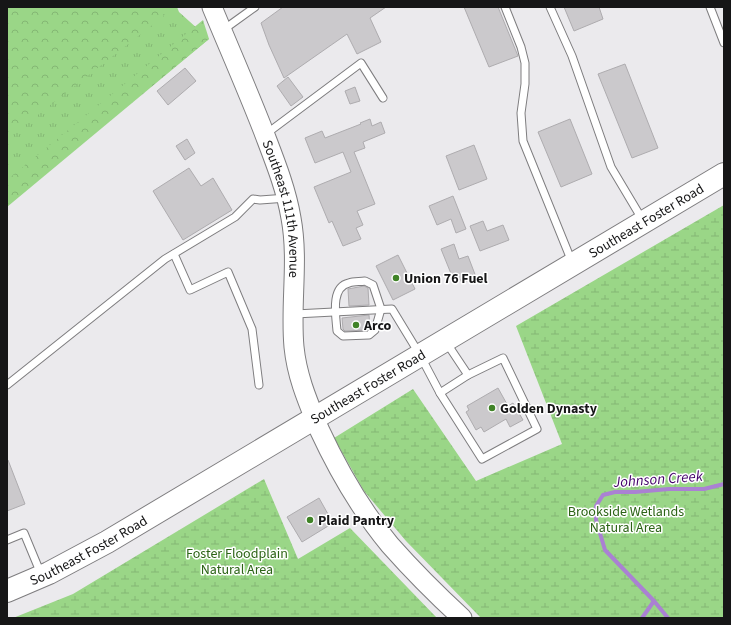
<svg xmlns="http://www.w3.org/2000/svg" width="731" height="625" viewBox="0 0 731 625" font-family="'Source Sans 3',sans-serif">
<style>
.grass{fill:url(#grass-tufts)}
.forest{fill:url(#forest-crowns)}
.wetland{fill:url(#wetland-marsh)}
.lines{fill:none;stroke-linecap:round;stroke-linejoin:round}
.stream{stroke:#aa81d3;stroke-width:4}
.building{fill:#cbc9cc;stroke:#aeacaf}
.lane-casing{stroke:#7e7d7f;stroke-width:9}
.secondary-casing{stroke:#7e7d7f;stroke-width:21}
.primary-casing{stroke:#7e7d7f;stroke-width:24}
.lane{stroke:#fff;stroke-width:7}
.secondary{stroke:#fff;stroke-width:19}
.primary{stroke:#fff;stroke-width:22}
.poi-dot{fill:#408327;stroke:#fff;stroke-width:1.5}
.labels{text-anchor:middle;stroke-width:3;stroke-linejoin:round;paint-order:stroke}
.street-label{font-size:14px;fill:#161617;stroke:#fff}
.poi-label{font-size:14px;font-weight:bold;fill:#161617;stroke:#fff;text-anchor:start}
.park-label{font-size:14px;fill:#2c6416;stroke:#fff}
.water-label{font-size:15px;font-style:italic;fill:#420069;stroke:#fff}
</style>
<defs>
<pattern id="grass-tufts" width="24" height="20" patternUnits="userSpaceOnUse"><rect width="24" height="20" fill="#9ad687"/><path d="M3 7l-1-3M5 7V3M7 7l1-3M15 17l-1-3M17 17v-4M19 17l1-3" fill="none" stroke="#84b774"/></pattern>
<pattern id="forest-crowns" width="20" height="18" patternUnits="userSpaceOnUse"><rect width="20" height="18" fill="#9ad687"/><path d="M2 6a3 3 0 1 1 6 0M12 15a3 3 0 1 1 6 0" fill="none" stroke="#84b774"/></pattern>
<pattern id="wetland-marsh" width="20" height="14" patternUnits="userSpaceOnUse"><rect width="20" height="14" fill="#9ad687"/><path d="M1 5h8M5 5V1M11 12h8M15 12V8" fill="none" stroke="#84b774"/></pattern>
</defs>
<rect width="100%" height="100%" fill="#ebeaed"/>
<polygon class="grass" points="7,7 177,7 179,12 209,39 7,204"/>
<g class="forest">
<polygon points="7,7 158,7 164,16 7,139"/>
<polygon points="203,20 209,39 7,207 7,180"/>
</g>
<g class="wetland">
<polygon points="724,205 724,618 481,618 406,541 364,491 334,438 413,389 476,481 562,444 516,326"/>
<polygon points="264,479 298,559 350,528 437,618 13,618 73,594"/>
</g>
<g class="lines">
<g class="stream">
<polyline points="642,618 654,601"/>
<polyline points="668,618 654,601 605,550 596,520 596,506 603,495 615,492 635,492 669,489 704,489 724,484"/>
</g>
</g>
<g class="building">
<polygon points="283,7 386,7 370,18 381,42 357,54 347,34 284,78 269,45 261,23"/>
<polygon points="464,7 498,7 518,56 489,67"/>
<polygon points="564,7 599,7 603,19 574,31"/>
<polygon points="625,64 658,148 632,158 598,74"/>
<polygon points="185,68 196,81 168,105 157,91"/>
<polygon points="288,77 303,97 291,106 277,86"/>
<polygon points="355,87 360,101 350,104 345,91"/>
<polygon points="370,119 372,126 381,122 385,133 363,142 365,148 354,152 375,204 357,211 363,225 356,228 361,239 343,246 332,221 329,223 314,187 351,172 343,152 315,163 305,138 322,131 325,138 361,124 360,123"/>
<polygon points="570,119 592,174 561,187 538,132"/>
<polygon points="187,139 195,153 185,160 176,146"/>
<polygon points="474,145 487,179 459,190 446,156"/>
<polygon points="189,168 201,186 213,178 232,210 183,240 153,191"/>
<polygon points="453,196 466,229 456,233 451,219 437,225 429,206"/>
<polygon points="483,221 487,231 503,225 509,240 480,251 470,226"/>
<polygon points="454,244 459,259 468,256 476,277 462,283 460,279 454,281 441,249"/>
<polygon points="398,255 415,289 393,300 376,266"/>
<polygon points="364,286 368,288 369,305 349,306 348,289"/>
<polygon points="369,315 370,328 367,330 345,331 343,329 342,318"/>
<polygon points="498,388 508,406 513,403 523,420 510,427 506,419 484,432 481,427 476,430 466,412 469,410 467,406"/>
<polygon points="8,460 25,504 7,511 7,461"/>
<polygon points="319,498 333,523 302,542 287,517"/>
</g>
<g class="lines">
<defs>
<g id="lane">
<polyline points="505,7 521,47 525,63 525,84 521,113 523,141 572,262"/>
<polyline points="550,7 572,56 611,167 642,219"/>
<polyline points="710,7 724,43"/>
<polyline points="223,30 255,7"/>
<polyline points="266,134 361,63 383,98"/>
<polyline points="174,254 190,290 228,272 252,329 259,385"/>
<path d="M365,281l8,4 8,24 -6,21 -6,5 -26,1 -6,-5c-1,-14 -7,-44 12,-48 5,-2 11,-1 16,-2z"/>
<polyline points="295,314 392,309 420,355 440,393 482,459 537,429 503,358 468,375 446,342"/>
<polyline points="7,385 165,259 235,217 253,199 260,200 287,198"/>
<polyline points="440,393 468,375"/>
<polyline points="7,540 24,533 41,574"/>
</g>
<g id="secondary">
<path id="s1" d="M212,7c17,41 35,82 51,123 11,29 23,58 28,88 8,43 -1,86 3,129 3,30 14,55 25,82 19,41 42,81 71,116 23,26 47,50 72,73"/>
</g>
<g id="primary">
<path id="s2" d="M7,591l42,-18 58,-31 617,-368"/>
</g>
</defs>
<use href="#lane" class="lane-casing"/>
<use href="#secondary" class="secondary-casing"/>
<use href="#primary" class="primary-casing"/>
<use href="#lane" class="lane"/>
<use href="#secondary" class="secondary"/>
<use href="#primary" class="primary"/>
</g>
<g class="poi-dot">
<circle cx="396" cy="278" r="4"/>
<circle cx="356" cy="325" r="4"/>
<circle cx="492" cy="408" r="4"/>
<circle cx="310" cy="520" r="4"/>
</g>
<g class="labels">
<g class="street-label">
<text dy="5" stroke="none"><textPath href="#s1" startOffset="215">Southeast 111th Avenue</textPath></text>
<text dy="5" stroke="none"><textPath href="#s2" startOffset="739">Southeast Foster Road</textPath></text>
<text dy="5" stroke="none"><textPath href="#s2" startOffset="415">Southeast Foster Road</textPath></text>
<text dy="5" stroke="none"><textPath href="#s2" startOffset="91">Southeast Foster Road</textPath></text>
</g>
<g class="poi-label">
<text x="404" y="283">Union 76 Fuel</text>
<text x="364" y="330">Arco</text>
<text x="500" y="413">Golden Dynasty</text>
<text x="318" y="525">Plaid Pantry</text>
</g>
<g class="park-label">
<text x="626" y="516">Brookside Wetlands<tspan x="626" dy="16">Natural Area</tspan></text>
<text x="237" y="558">Foster Floodplain<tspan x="237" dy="16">Natural Area</tspan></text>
</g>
<g class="water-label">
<text transform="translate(658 479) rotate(-4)" y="5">Johnson Creek</text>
</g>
</g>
<rect width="731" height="625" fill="none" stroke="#161617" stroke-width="16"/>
</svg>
